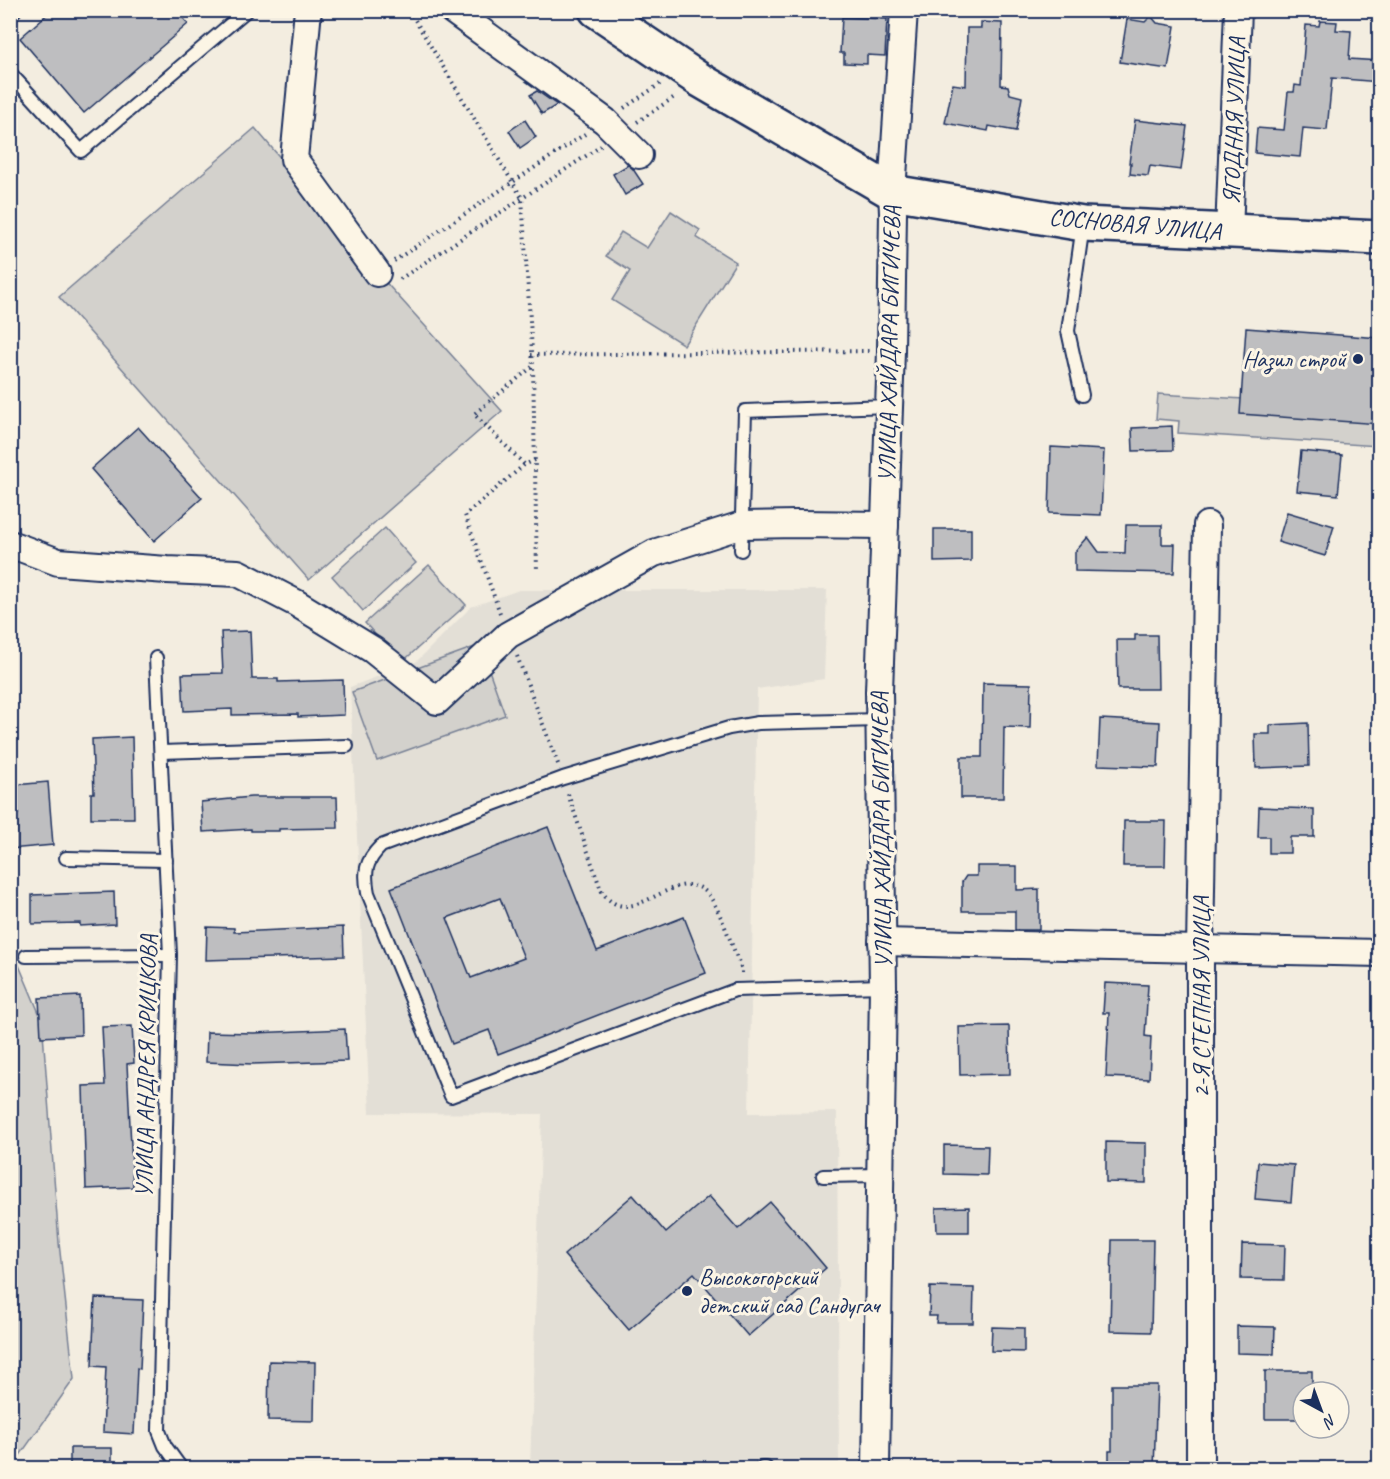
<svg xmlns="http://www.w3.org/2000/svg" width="1390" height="1479" viewBox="0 0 1390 1479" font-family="Caveat,sans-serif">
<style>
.built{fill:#e3dfd6}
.green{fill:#d3d1cc;stroke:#778095;stroke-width:1.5}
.building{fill:#bebec0;stroke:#1b2f5e;stroke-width:1.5;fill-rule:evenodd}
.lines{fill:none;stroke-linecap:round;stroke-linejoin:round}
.lane-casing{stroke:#1b2f5e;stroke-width:16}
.street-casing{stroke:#1b2f5e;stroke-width:30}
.secondary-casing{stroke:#1b2f5e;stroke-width:38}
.path{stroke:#1b2f5e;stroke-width:4;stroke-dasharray:1.5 4.5;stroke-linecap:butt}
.lane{stroke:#fcf5e5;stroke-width:12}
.street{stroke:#fcf5e5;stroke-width:26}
.secondary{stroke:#fcf5e5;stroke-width:33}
.poi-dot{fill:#1b2f5e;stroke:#fcf5e5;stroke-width:2}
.labels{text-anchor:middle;stroke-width:6;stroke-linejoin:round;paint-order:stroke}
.street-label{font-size:24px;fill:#1b2f5e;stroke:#fcf5e5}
.poi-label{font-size:24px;fill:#1b2f5e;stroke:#fcf5e5;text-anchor:end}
</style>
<rect width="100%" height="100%" fill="#f3ede0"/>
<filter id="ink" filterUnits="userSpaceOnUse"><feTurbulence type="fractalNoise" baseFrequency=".0167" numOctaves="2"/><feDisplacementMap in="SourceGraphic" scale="12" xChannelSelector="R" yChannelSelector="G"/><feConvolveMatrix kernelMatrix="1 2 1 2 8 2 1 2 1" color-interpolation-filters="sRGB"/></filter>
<g filter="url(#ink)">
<polygon class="built" points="519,590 827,590 824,679 757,689 749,1113 837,1112 839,1468 530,1468 542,1114 370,1113 350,687 416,662 471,607"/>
<g class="green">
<polygon points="255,128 389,286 502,411 309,580 59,297"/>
<polygon points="671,211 700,230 696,237 736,262 684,345 612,300 630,271 606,256 621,232 647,248"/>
<polygon points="1158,394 1379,407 1379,446 1178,433 1179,421 1156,419"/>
<polygon points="385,528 416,563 363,611 332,576"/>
<polygon points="429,565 466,605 401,663 365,623"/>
<polygon points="480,645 505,715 377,761 352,692"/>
<polygon points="10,944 42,1020 59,1243 74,1379 11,1468"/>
</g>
<g class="building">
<polygon points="52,10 177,10 188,24 84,113 20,38"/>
<polygon points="1151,16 1157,23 1175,26 1168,69 1120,62 1127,19 1145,22"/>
<polygon points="842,17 887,19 885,56 867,55 867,64 844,63 844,53 840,53"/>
<polygon points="1320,21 1337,22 1336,30 1351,31 1349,59 1380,61 1380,82 1332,78 1327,130 1303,128 1300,157 1255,153 1257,128 1284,130 1288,92 1294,92 1295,85 1301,86 1306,25 1319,26"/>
<polygon points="981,22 1002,23 1001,85 1008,86 1010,94 1022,97 1016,131 989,126 988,131 945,123 953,84 966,86 967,28 981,28"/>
<polygon points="537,91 557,105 542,114 530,95"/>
<polygon points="525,120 536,137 520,148 509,131"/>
<polygon points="1135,120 1187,126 1181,170 1150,166 1148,176 1130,174 1131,163 1129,163"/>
<polygon points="628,165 633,169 643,184 625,195 613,174"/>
<polygon points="1246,328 1380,338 1380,424 1240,414"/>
<polygon points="1172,426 1173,450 1133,451 1132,428"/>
<polygon points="138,427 202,498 154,541 91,469"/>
<polygon points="1051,447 1104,450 1101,515 1049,513"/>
<polygon points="1301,451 1342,455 1338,495 1297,491"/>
<polygon points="1287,512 1334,526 1325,556 1278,542"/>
<polygon points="1126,525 1162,525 1162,544 1175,544 1174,573 1075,571 1075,552 1088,537 1099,552 1125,553"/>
<polygon points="934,529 971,529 971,561 934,562"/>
<polygon points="250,631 252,679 278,679 278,682 343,680 344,715 298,717 298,714 232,715 232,709 184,711 182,674 223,673 221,632"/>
<polygon points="1135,635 1157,635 1158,689 1118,689 1117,640 1135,640"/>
<polygon points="983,683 1031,684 1030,728 1004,727 1003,798 961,798 961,757 982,757"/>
<polygon points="1100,719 1160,722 1158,767 1098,765"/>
<polygon points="1308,723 1309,766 1256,768 1255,734 1270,734 1270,725"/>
<polygon points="132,737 134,818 91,818 91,793 94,793 92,739"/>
<polygon points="48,782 53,845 10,849 10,815 18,814 15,785"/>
<polygon points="251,797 337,797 338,828 279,829 279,831 251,831 251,829 203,832 201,802"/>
<polygon points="1259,807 1314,809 1314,837 1290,837 1290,853 1269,853 1269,837 1258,837"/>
<polygon points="1124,821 1166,821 1165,866 1123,866"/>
<path d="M548,827l49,124 87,-34 22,56 -208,81 -9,-24 -37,14 -61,-156zM500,898l24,60 -53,20 -24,-60z"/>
<polygon points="977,866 1017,866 1017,890 1039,889 1039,930 1015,930 1015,911 962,911 962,882 966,876 977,876"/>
<polygon points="114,892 115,924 80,926 80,923 32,924 32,895"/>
<polygon points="207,927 234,928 234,932 343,927 344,956 206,960"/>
<polygon points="1105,983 1148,985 1145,1036 1151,1037 1149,1079 1106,1077 1109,1013 1103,1013"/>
<polygon points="80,996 81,1035 41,1037 39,998"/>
<polygon points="132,1026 134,1063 127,1064 133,1187 86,1189 83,1086 105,1085 102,1027"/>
<polygon points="1009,1026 1010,1074 960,1075 959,1027"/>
<polygon points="345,1029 347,1061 252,1064 206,1062 207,1032 254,1033"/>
<polygon points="1106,1142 1146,1143 1146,1183 1106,1182"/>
<polygon points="944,1145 988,1146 987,1175 944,1174"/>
<polygon points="1258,1162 1294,1165 1291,1202 1255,1199"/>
<polygon points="633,1195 666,1233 709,1196 738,1229 770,1202 826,1268 748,1336 694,1273 629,1330 564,1255"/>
<polygon points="969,1207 969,1232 937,1232 936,1208"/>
<polygon points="1112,1240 1153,1240 1151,1332 1110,1331"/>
<polygon points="1242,1244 1285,1245 1284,1280 1241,1279"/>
<polygon points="930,1287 974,1288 973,1323 936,1323 937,1316 929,1316"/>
<polygon points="95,1298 143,1300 140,1369 137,1368 134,1434 103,1432 106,1367 92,1366"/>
<polygon points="1237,1326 1275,1327 1274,1354 1237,1353"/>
<polygon points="992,1327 1024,1328 1024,1352 991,1351"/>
<polygon points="269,1361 315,1362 314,1421 268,1420"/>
<polygon points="1265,1371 1312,1371 1312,1392 1303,1392 1303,1419 1265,1419"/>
<polygon points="1112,1385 1157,1385 1154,1468 1109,1468 1109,1451 1112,1451"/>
<rect x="70" y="1448" width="42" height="20"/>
</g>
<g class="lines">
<defs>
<g id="lane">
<polyline points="10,15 15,10"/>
<polyline points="10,73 81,151 247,10"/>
<polyline points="1082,395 1068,331 1083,225"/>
<polyline points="741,550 745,411 889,406"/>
<polyline points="156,658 170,955 159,1431 165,1446 181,1468"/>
<path d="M880,720l-122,3 -29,5 -166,50 -182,68c-16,16 -17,26 -13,47l83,203 284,-106 148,-4"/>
<polyline points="161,752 347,746"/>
<polyline points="66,858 166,860"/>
<polyline points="26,956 170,955"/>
<polyline points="823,1176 880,1175"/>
<polyline points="762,1468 766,1468"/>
</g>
<g id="street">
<polyline points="308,10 294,159 377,273"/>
<polyline points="452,10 605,121 639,155"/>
<polyline points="1229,232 1238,10"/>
<polyline points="10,544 58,562 167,570 238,573 296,603 373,650 437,701 508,635 654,553 742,525 797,524 885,525"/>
<polyline points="882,942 1380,953"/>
<polyline points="876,1468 883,986 879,691 891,351 893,213 892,192 904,10"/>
<polyline points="1200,1468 1200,950 1207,525"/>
</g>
<polyline id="secondary" points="596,10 700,80 892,192 1083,224 1380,238"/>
</defs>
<use href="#lane" class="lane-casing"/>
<use href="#street" class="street-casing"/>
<use href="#secondary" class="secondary-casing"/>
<g class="path">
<polyline points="409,10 522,198 533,366 537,572"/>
<polyline points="624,108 660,84"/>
<polyline points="637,122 676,96"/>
<polyline points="394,261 585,134"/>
<polyline points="400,279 601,146"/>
<polyline points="531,355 870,351"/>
<polyline points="524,464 474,414 532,367"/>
<polyline points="500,613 465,515 524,465 535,460"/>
<polyline points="517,656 558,764"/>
<path d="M568,794l33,96c29,46 71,-25 104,1 13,11 29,61 37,79v6"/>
</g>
<use href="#lane" class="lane"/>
<use href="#street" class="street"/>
<use href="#secondary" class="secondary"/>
</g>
</g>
<g class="poi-dot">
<circle cx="1358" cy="359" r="6"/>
<circle cx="687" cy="1291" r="6"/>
</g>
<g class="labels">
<g class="street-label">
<text transform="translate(1234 121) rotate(-88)" y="8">ЯГОДНАЯ УЛИЦА</text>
<text transform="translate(1135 224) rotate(5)" y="8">СОСНОВАЯ УЛИЦА</text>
<text transform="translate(889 344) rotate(-89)" y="8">УЛИЦА ХАЙДАРА БИГИЧЕВА</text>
<text transform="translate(881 830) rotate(-91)" y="8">УЛИЦА ХАЙДАРА БИГИЧЕВА</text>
<text transform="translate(1201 997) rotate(-90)" y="8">2-Я СТЕПНАЯ УЛИЦА</text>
<text transform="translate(146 1066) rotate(-89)" y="8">УЛИЦА АНДРЕЯ КРИЦКОВА</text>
</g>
<g class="poi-label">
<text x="1346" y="367">Назил строй</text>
<text x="699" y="1285" text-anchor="start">Высокогорский<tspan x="699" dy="28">детский сад Сандугач</tspan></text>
</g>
</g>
<rect width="1390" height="1479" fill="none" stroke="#fcf5e5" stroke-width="36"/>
<rect x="18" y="18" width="1354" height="1443" fill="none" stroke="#1b2f5e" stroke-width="2" filter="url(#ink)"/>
<g transform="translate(1321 1410) rotate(139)"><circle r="28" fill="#fcf5e5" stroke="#a2a6af" stroke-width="1.5"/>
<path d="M0-4.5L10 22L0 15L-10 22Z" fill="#1b2f5e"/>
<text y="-9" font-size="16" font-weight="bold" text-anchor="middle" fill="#1b2f5e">N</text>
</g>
</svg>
